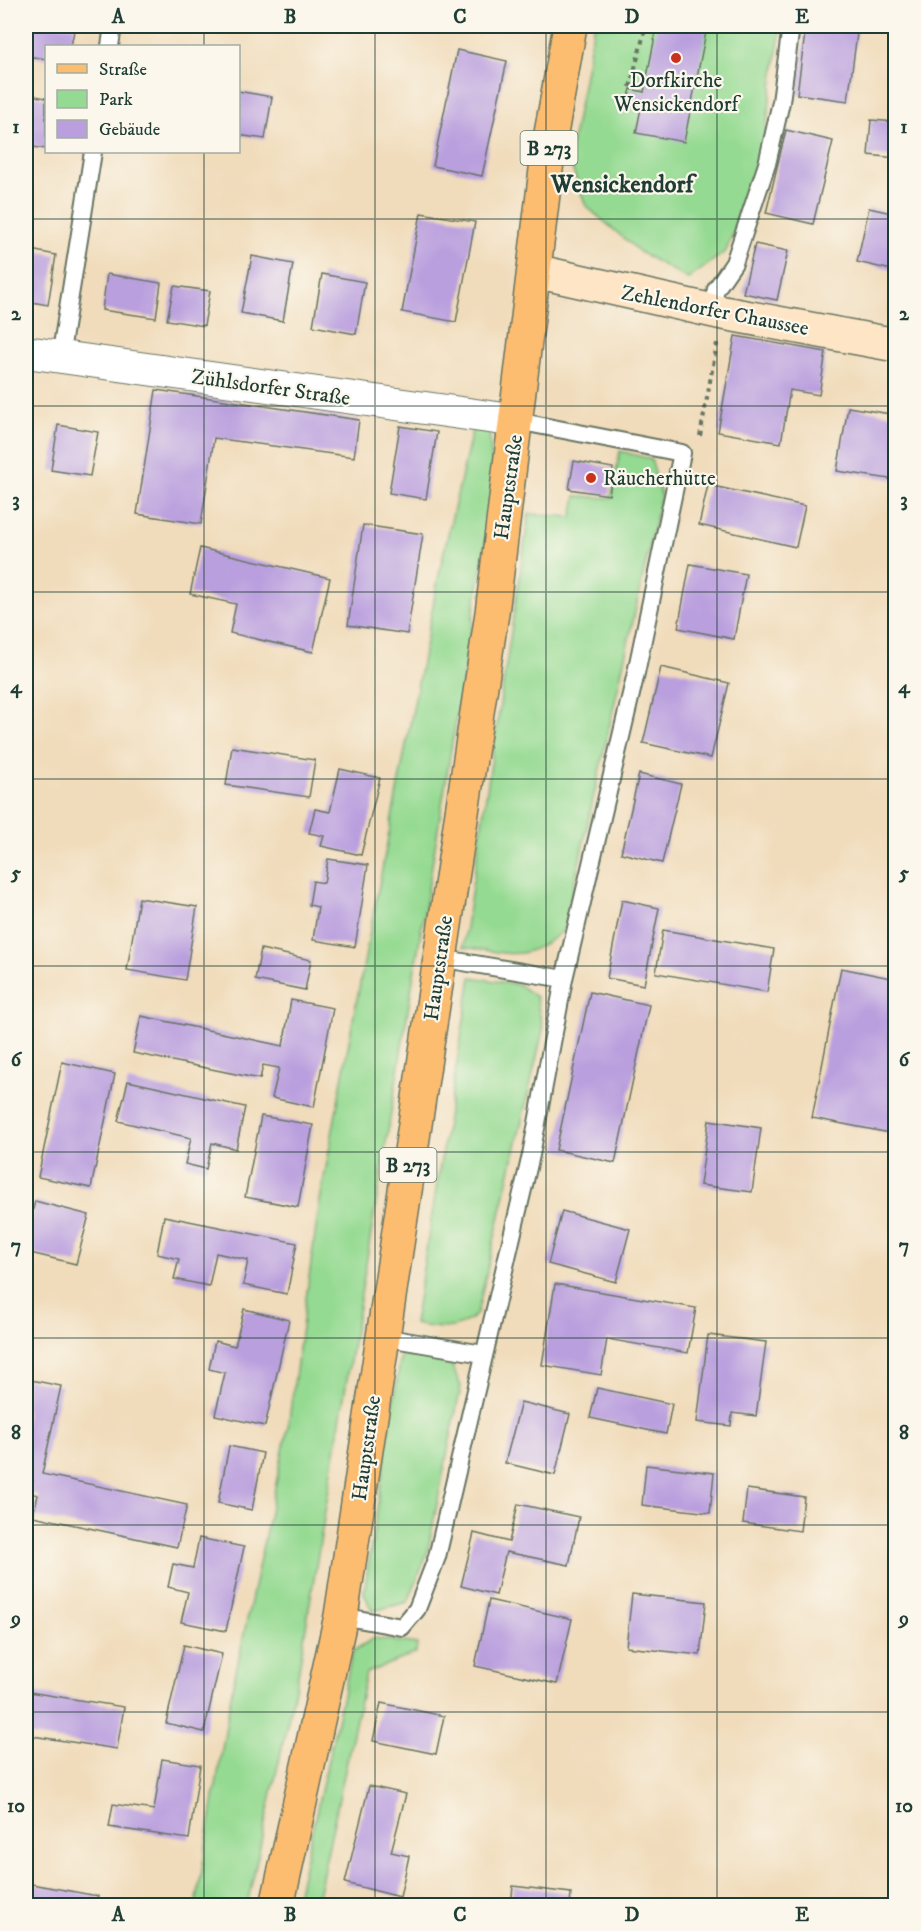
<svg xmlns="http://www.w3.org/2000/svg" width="921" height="1931" viewBox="0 0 921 1931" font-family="'IM FELL DW Pica',serif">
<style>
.green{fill:#95da92;stroke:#5a8c63;stroke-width:1.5}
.building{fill:#b99fde}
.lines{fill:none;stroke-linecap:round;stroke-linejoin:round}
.service-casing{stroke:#687463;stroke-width:20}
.minor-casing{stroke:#687463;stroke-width:34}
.secondary-casing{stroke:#687463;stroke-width:36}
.primary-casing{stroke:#687463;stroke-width:36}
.path{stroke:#687463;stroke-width:4;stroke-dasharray:4.5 4.5;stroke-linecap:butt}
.service{stroke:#fff;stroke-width:16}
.minor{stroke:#fff;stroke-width:32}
.secondary{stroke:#fee5c5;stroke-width:33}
.primary{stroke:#fdbd6f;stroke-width:33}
.grid{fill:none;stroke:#1f3d34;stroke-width:1.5;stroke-opacity:0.55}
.poi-dot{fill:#c8321e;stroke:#fbf7ec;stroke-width:2}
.labels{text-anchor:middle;stroke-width:4.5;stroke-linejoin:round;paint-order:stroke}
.shield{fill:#fbf7ec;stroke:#61756b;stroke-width:1.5}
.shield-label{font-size:20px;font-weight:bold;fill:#1f3d34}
.poi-label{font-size:21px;fill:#1f3d34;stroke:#fbf7ec}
.street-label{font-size:21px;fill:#1f3d34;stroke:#fbf7ec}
.quarter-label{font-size:24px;font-weight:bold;fill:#1f3d34;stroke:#fbf7ec}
.neatline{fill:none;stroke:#1f3d34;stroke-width:2}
.grid-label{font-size:20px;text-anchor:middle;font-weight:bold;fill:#1f3d34}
</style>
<rect width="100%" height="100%" fill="#fbf7ec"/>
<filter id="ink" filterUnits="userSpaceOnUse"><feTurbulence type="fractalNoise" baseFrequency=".0167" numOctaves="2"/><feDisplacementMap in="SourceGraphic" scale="12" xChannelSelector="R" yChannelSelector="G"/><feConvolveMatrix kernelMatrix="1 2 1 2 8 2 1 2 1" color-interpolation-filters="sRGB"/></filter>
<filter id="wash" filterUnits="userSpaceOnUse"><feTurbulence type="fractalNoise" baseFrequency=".008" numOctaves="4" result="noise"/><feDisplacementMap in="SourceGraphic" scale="24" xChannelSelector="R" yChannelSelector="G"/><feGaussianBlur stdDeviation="1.35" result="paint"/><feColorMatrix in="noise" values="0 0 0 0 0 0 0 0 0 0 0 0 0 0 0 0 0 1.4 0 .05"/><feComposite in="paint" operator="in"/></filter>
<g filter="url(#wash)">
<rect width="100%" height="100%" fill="#f0dbba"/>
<g class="green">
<polygon points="594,26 781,26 761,162 726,251 688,279 641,253 586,206 569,160"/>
<polygon points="475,418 489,427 494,490 298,1675 247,1905 196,1906 231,1695 288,1427 319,1206 352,1025 440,569"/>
<path d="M620,451l31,8 10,36 -97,435c-42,34 -52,23 -101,17l66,-433 43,3 4,-21 35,2z"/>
<path d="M471,977l48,8 17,12 7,33 -66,284c-20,18 -38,15 -63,10z"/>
<polygon points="402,1349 452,1366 461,1386 427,1554 408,1602 372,1611 364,1593"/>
<polygon points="374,1638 417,1644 416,1653 366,1673 316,1905 295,1905 353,1651"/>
</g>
<g id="blocks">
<g class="building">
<polygon points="26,26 75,26 71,46 46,46 46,59 26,56"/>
<polygon points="657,26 707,27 684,142 636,133 641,108 627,104 631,89 644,92"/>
<polygon points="806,26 858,26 848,101 797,94"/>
<polygon points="457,50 507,61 482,176 433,166"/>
<polygon points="238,91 272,97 265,139 238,135"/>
<polygon points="26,94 46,98 46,149 26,146"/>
<polygon points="871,120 896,122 896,158 868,155"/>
<polygon points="786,130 833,141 813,224 766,213"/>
<polygon points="869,208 896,214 896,271 857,262"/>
<polygon points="421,213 475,222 456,322 402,312"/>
<polygon points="755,244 788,251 777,300 743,293"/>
<polygon points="26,249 56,255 48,305 26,301"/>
<polygon points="252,256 293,264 283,321 241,313"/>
<polygon points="107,274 161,283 156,318 102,310"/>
<polygon points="322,274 365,282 356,334 313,326"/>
<polygon points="174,286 210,291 204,326 167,320"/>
<polygon points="735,336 826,352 819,395 790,390 781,443 718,432"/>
<polygon points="156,390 359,420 354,457 214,438 201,524 137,514"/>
<polygon points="848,407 896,415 896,480 837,471"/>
<polygon points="58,425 98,432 90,476 51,470"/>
<polygon points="400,426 437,432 426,499 389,493"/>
<polygon points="574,461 613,468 609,495 569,489"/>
<polygon points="708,485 805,506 796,547 699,525"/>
<polygon points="363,525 423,534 407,634 348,625"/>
<polygon points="200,548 330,578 313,652 230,633 236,604 190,594"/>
<polygon points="690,564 746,574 734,639 678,628"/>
<polygon points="661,667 729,683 711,758 643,743"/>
<polygon points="232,747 315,760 309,797 226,785"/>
<polygon points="340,769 380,778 361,855 321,846 324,836 309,833 315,809 330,812"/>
<polygon points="639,774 681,784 662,863 621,853"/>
<polygon points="328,859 368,865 355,947 313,940 318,907 309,905 313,881 324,883"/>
<polygon points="139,898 197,907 185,980 127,970"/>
<polygon points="622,900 659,908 644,985 607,978"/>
<polygon points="663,930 774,949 767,992 656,973"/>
<polygon points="261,949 311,960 305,990 255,980"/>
<polygon points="841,968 896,979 896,1103 890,1133 812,1118"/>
<polygon points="590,992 649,1005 615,1163 556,1150"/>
<polygon points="291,1000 333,1008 314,1107 272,1098 279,1068 263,1065 260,1079 133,1053 141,1016 283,1046"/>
<polygon points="62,1062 115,1074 91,1188 38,1177"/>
<polygon points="128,1081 245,1107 236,1149 212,1143 206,1169 185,1164 191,1138 118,1121"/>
<polygon points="261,1116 313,1125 298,1207 245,1197"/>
<polygon points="709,1120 761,1128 752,1192 700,1185"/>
<polygon points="35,1201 89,1215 76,1264 26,1252 26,1238"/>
<polygon points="562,1211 630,1229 616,1282 548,1264"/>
<polygon points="164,1216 297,1243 287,1294 243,1285 248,1260 216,1253 209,1286 174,1279 179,1259 157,1254"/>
<polygon points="555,1284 696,1308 688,1353 607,1339 601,1375 542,1365"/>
<polygon points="244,1309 289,1320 265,1426 215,1415 225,1373 209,1369 215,1341 235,1346"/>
<polygon points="708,1335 766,1342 756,1416 732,1413 731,1426 697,1422"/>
<polygon points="26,1379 61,1386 42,1474 187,1505 177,1547 33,1516 38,1495 26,1492"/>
<polygon points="597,1388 672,1404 666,1434 590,1418"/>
<polygon points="521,1402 570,1414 555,1475 505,1463"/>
<polygon points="229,1446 263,1453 252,1510 218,1503"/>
<polygon points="646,1465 714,1473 710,1513 642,1505"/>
<polygon points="747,1489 804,1497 800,1531 743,1523"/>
<polygon points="518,1504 579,1517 569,1565 506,1552 496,1595 461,1586 474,1533 509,1542"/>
<polygon points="199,1538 244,1547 226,1631 181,1622 188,1592 168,1587 173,1564 193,1568"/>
<polygon points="632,1594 706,1602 700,1655 626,1647"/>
<polygon points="489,1600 572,1619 557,1684 475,1666"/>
<polygon points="184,1645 222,1654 204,1732 166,1723"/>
<polygon points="29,1692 124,1707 117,1749 26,1735"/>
<polygon points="381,1703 444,1716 436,1754 373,1741"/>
<polygon points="162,1759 200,1765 189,1839 109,1827 113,1804 154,1810"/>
<polygon points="369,1786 406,1794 391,1852 409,1856 400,1897 345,1883"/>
<polygon points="26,1883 98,1896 97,1906 26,1906"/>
<polygon points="513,1886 571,1893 570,1906 511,1906"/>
</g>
</g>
</g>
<g filter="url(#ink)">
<use href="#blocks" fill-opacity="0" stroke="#687463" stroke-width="1.5"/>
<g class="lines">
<defs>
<g id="service">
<polyline points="110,46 113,26"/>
<polyline points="711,311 716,289 734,263 767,164 781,102 791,26"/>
<polyline points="60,358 93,152"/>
<polyline points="439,958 564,979"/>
<polyline points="382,1337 483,1354"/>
<polyline points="341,1616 402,1627 417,1609 437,1557 531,1155 564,979 636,673 682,453 517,421"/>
</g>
<polyline id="minor" points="26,352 517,421"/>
<polyline id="secondary" points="535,271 718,312 896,345"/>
<polyline id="primary" points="277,1906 341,1616 492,613 549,145 570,26"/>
</defs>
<use href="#service" class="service-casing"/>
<use href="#minor" class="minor-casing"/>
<use href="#secondary" class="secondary-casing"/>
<use href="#primary" class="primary-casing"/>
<g class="path">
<polyline points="738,26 764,31"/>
<polyline points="630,87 646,26"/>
<polyline points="700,436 717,343"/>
</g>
<use href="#service" class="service"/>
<use href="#minor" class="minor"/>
<use href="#secondary" class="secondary"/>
<use href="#primary" class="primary"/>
</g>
</g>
<path class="grid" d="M204,26v20M375,26v1880M546,26v1880M717,26v1880M204,152v1754M26,219h870M26,406h870M26,592h870M26,779h870M26,966h870M26,1152h870M26,1338h870M26,1525h870M26,1712h870"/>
<g class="poi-dot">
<circle cx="676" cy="58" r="6"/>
<circle cx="591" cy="478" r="6"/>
</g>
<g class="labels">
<g class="shield">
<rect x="520.5" y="131" width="57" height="34" rx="4.5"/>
<rect x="379.5" y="1148" width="57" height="34" rx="4.5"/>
</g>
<g class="shield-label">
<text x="549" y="155">B 273</text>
<text x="408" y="1172">B 273</text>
</g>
<g class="poi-label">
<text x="676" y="87">Dorfkirche<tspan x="676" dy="24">Wensickendorf</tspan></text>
<text x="603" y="485" text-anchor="start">Räucherhütte</text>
</g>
<g class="street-label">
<text transform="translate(715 310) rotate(11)" y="7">Zehlendorfer Chaussee</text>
<text transform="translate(271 387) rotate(8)" y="7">Zühlsdorfer Straße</text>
<text transform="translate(508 487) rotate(-82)" y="7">Hauptstraße</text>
<text transform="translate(438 968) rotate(-82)" y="7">Hauptstraße</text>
<text transform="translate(366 1448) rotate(-82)" y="7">Hauptstraße</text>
</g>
<g class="quarter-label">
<text x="622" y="192">Wensickendorf</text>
</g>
</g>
<rect width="921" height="1931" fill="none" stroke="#fbf7ec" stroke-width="66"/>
<rect x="45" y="45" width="195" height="108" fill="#fbf7ec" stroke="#a3ada2" stroke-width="1.5"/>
<rect x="57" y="64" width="30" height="9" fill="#fdbd6f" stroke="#a3ada2" stroke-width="1.5"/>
<text x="99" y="75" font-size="18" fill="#1f3d34">Straße</text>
<rect x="57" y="90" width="30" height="18" fill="#95da92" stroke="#a3ada2" stroke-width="1.5"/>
<text x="99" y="105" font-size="18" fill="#1f3d34">Park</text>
<rect x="57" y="120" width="30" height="18" fill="#b99fde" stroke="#a3ada2" stroke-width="1.5"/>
<text x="99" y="135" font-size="18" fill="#1f3d34">Gebäude</text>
<rect x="33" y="33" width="855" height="1865" class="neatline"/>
<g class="grid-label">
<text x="118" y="23">A</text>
<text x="290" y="23">B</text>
<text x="460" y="23">C</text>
<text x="632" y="23">D</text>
<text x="802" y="23">E</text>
<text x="16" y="133">1</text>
<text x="904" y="133">1</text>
<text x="16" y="320">2</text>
<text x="904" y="320">2</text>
<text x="16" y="506">3</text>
<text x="904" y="506">3</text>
<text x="16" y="693">4</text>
<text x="904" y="693">4</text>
<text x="16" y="879">5</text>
<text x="904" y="879">5</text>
<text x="16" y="1066">6</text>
<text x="904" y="1066">6</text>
<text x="16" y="1252">7</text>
<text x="904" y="1252">7</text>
<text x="16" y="1439">8</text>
<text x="904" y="1439">8</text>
<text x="16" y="1625">9</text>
<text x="904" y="1625">9</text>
<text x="16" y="1812">10</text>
<text x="904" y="1812">10</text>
<text x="118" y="1921">A</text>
<text x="290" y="1921">B</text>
<text x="460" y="1921">C</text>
<text x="632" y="1921">D</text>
<text x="802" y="1921">E</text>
</g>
</svg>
